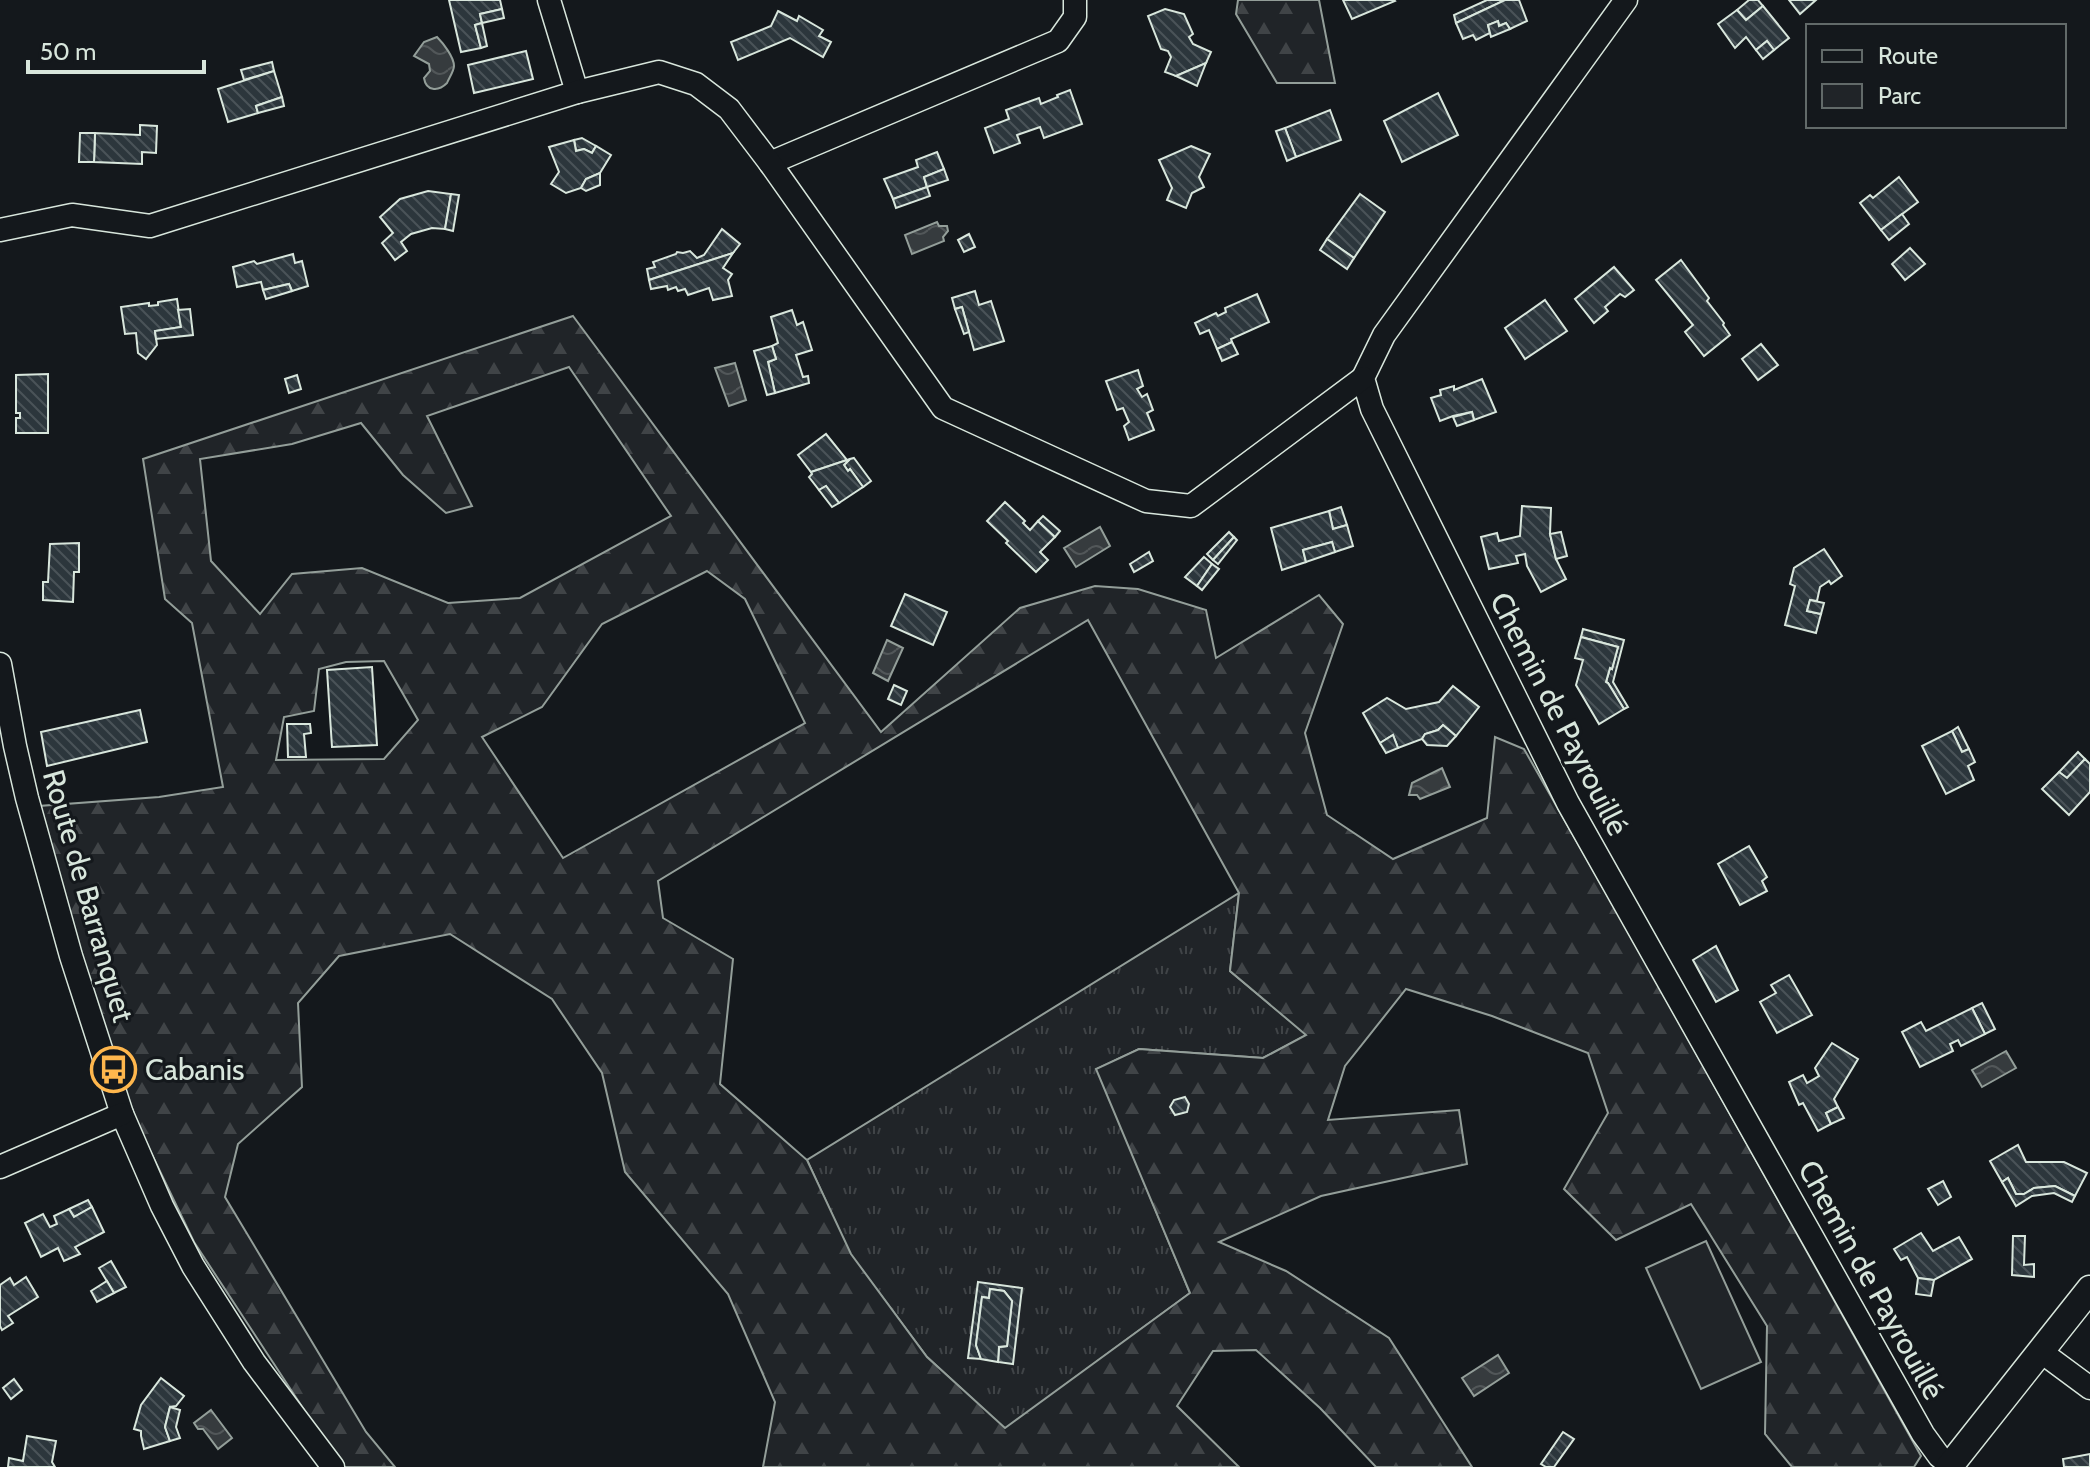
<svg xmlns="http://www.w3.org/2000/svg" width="2090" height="1467" viewBox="0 0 2090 1467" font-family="Cabin,sans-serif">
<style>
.grass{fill:url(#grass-tufts);stroke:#939e99;stroke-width:2}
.forest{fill:url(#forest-firs);stroke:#939e99;stroke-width:2;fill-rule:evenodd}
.green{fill:#202428;stroke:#939e99;stroke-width:2}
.water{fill:url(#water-waves);stroke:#939e99;stroke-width:2}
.building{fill:url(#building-back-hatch);stroke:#d8e6dc;stroke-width:2}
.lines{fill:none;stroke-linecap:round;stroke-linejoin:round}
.minor-casing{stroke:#d8e6dc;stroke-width:25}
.tertiary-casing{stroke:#d8e6dc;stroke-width:29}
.minor{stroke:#14181c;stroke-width:22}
.tertiary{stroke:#14181c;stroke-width:26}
.labels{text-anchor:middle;stroke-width:6;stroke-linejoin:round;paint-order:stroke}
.street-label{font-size:30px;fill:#d8e6dc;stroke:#14181c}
.poi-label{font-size:30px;fill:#d8e6dc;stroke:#14181c;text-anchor:start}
</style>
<defs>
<pattern id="grass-tufts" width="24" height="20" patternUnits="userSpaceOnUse" patternTransform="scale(2)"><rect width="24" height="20" fill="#202428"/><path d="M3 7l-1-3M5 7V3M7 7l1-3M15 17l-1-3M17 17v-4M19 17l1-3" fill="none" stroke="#404447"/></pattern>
<pattern id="forest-firs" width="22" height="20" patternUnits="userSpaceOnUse" patternTransform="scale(2)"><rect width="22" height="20" fill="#202428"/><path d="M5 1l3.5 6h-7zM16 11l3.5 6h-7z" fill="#404447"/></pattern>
<pattern id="water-waves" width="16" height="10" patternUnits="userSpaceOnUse" patternTransform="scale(2)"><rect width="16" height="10" fill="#363b3e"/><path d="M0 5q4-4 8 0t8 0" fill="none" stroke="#525759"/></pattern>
<pattern id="building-back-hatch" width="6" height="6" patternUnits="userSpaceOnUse" patternTransform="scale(2)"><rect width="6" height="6" fill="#2c363c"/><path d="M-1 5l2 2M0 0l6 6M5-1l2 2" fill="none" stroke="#4a5358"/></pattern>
</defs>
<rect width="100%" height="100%" fill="#14181c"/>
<polygon class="grass" points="1239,893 1230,971 1307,1035 1263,1058 1139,1049 1097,1069 1190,1293 1005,1429 927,1357 850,1254 807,1160"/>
<g class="forest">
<polygon points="1238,0 1319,0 1335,83 1277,83 1236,14"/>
<path d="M573,316l308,416 139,-124 75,-22 43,3 68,21 10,48 103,-63 24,29 -38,109 22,82 66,44 94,-41 8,-81 29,12 106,186 291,521 -7,11h-122l-27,-33 2,-108 -76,-122 -75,36 -52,-51 44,-76 -20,-60 -96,-37 -86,-27 -61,77 -17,54 131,-10 8,54 -146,32 -102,46 67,29 103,67 83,129h-96l-56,-59 -64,-58 -43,1 -36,55 62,61h-476l12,-65 -47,-108 -103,-122 -23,-99 -50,-74 -102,-65 -111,22 -41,47 4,84 -64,57 -13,53 141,235 29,35h-51l-28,-39 -122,-186 -76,-158 -79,-278 120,-9 64,-10 -31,-164 -27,-24 -22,-140zM569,367l102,149 -151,82 -72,5 -86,-35 -70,6 -32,40 -49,-53 -11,-102 92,-15 69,-21 42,52 43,38 26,-7 -45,-90zM707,571l38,28 60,124 -242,135 -81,-121 60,-30 60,-83zM1088,620l151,273 -9,78 76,64 -43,23 -124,-9 -43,20 94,224 -185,135 -78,-71 -76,-103 -44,-94 -87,-76 13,-125 -70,-41 -5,-37zM384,661l34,59 -34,39 -108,1 8,-43 30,-6 5,-42 27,-7z"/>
</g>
<polygon class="green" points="1706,1241 1761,1362 1701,1389 1646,1268"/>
<g class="water">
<path d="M437,37c6,6 17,20 17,29 0,5 -5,12 -7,17 -9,9 -21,8 -23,-5l6,-7 -1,-7 -15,-8 10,-14z"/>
<polygon points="937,222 939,226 947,226 948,231 943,237 944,241 912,254 905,235"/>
<polygon points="735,363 746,400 729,406 715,368"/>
<polygon points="1100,527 1110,546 1076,567 1064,548"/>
<polygon points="887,640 903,648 888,681 873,673"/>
<polygon points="1442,768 1450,787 1420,799 1417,795 1409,795 1412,783"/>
<polygon points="2006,1051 2016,1068 1982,1087 1972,1070"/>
<polygon points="1498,1355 1509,1373 1474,1396 1462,1378"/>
<polygon points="211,1410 232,1438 218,1449 203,1429 198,1429 194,1423"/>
</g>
<g class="building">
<polygon points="449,0 500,0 502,9 480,14 482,23 475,25 481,48 461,52"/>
<polygon points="1343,0 1394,0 1395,1 1352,19"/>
<polygon points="1487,0 1505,0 1456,23 1454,15"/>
<polygon points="1505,0 1519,0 1527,21 1510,29 1506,23 1499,26 1498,21 1488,25 1490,33 1476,40 1473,35 1463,39 1456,23"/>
<polygon points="1749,0 1758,0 1763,6 1746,20 1737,10"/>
<polygon points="1789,0 1816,0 1800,14"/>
<polygon points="1763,6 1789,38 1774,50 1767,41 1756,50 1746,37 1735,48 1718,24 1737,10 1746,20"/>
<polygon points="502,9 504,18 482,23 480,14"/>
<polygon points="1165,9 1184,14 1193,34 1189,37 1193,44 1211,52 1206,63 1176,76 1165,72 1171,57 1168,51 1161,49 1148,16"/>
<polygon points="778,11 797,21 799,16 823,30 819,36 831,42 823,57 790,38 738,60 731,42 771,26"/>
<polygon points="1498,21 1499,26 1506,23 1510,29 1491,37 1488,25"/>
<polygon points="482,23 487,46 481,48 475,25"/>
<polygon points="1767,41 1774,50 1763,59 1756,50"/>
<polygon points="526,51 533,79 474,93 468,65"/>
<polygon points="272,62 274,71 244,80 241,70"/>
<polygon points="1206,63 1197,86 1176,76"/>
<polygon points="274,71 282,97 256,106 258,113 228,122 218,89"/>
<polygon points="1070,90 1082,124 1044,138 1040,127 1017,135 1020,143 994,153 985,128 1009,119 1006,110 1039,98 1041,104 1058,97 1057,95"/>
<polygon points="1438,93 1458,135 1402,162 1384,121"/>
<polygon points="282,97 284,106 258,113 256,106"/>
<polygon points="1330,110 1341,140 1296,157 1285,128"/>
<polygon points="140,125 157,126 156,153 142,152 142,164 94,162 95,133 140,135"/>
<polygon points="1285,128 1296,157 1287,161 1276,131"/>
<polygon points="80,133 95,133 94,162 79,162"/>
<polygon points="582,138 596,146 592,153 584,149 576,151 574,140"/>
<polygon points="574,140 576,151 584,149 592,153 596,146 611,155 600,173 586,179 581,188 566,193 551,184 559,172 549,147"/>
<polygon points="1191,146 1210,154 1199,177 1204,187 1192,193 1186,208 1167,200 1172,188 1159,160"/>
<polygon points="937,152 944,169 924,177 927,187 893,199 884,179 918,167 916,160"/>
<polygon points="944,169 948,180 927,187 924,177"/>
<polygon points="600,173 600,185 586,191 581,188 586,179"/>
<polygon points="1899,177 1918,202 1881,230 1860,203 1870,195 1873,198"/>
<polygon points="927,187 930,196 896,208 893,199"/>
<polygon points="428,191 451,194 445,229 432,228 411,234 401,242 407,251 395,260 382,243 393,233 380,217 400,199"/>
<polygon points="451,194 459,195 453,231 445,229"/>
<polygon points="1360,194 1385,212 1354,258 1327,239"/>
<polygon points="1902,214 1909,224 1889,240 1881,230"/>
<polygon points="722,229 740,244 733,253 649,280 647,269 655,267 653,262 676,254 677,252 683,253 690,251 697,258 704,255"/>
<polygon points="969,234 975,247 964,252 958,240"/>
<polygon points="1327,239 1354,258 1347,269 1320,250"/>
<polygon points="1910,248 1925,264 1905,280 1892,264"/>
<polygon points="733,253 723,268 732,274 728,280 732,296 713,300 709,288 688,295 685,289 678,291 676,287 668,290 667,286 651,289 649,280"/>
<polygon points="293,254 295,263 302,261 308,286 292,291 289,284 263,290 261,282 237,287 233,267 254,261 257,264"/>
<polygon points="1681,260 1709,298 1707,301 1724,323 1723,325 1730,335 1704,356 1685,332 1693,325 1656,280"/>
<polygon points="1614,267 1634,290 1625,297 1620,294 1605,307 1608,311 1594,323 1575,299"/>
<polygon points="289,284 292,291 266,299 263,290"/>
<polygon points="975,291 979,305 991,301 1004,341 974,350 962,307 955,309 952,298"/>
<polygon points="1257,294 1269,322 1231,339 1232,342 1217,349 1209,330 1200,334 1195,323 1216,313 1218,316 1226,312 1225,308"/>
<polygon points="177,299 181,327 155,331 157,345 146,359 138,353 136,333 125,334 121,307 149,303 149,306 158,305 158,302"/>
<polygon points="1545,300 1567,331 1525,359 1505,328"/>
<polygon points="962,307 969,332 964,334 955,309"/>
<polygon points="190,309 193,335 156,339 155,331 181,327 178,310"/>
<polygon points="792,310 797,325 803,322 812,350 796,355 803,377 808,376 809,383 775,393 768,362 776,359 772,346 778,343 771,317"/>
<polygon points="1232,342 1238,354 1222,361 1217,349"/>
<polygon points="1761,344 1778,365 1758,380 1742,359"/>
<polygon points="772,346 776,359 768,362 775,393 767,395 754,351"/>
<polygon points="1138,370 1143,386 1137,389 1142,397 1147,394 1153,410 1147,413 1154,430 1129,440 1124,426 1129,422 1123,408 1117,410 1106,381"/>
<polygon points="48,374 48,433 16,433 16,418 20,418 20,413 16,413 16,375"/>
<polygon points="297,375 301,389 289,393 285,379"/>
<polygon points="1482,379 1496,412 1474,420 1472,412 1453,416 1440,421 1431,398 1441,395 1440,390 1454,386 1454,390"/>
<polygon points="1472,412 1474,420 1457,426 1453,417"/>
<polygon points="826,434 847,460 811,472 798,455"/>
<polygon points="854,458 871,481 863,487 850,469 848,471 844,465 850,459"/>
<polygon points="850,459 844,465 848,471 850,469 863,487 839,503 826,486 819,490 809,477 812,474 811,472"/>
<polygon points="826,486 839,503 832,507 819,490"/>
<polygon points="1005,502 1025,521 1023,523 1030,530 1038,521 1055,537 1040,552 1048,560 1036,572 1006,543 1008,541 987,521"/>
<polygon points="1522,506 1551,508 1550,534 1556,559 1566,579 1541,592 1527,566 1525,554 1516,556 1518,563 1489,569 1481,537 1497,533 1499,541 1520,536"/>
<polygon points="1341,507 1347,525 1333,529 1329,511"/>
<polygon points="1329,511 1333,529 1347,525 1353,546 1335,552 1332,542 1303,550 1306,562 1282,570 1271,528"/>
<polygon points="1043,516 1060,531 1055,537 1038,521"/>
<polygon points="1229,532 1234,537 1213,560 1207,554"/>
<polygon points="1561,532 1567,556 1556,559 1550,534"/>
<polygon points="1234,537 1237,540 1218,564 1213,560"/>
<polygon points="1332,542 1335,552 1306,562 1303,550"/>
<polygon points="79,543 79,572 74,572 73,602 43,600 43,582 48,582 50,544"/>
<polygon points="1824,549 1842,576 1831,584 1829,581 1820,587 1817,601 1810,600 1807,611 1821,614 1816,633 1785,625 1795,586 1790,584 1794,568"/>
<polygon points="1149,552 1153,561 1134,572 1130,564"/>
<polygon points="1204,557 1212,564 1197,586 1185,577"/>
<polygon points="1212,564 1219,569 1202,590 1197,586"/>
<polygon points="905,594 947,612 933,645 891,626"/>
<polygon points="1810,600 1824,603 1821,614 1807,611"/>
<polygon points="1583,629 1624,640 1613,682 1628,707 1624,709 1608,683 1606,682 1610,668 1612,669 1618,647 1581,637"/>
<polygon points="1581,637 1618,647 1612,669 1610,668 1606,682 1608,683 1624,709 1599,724 1576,685 1583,660 1575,658"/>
<polygon points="372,667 377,745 332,747 327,670"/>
<polygon points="894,685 907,691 901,705 888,699"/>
<polygon points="1453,686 1479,707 1456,736 1443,725 1438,730 1425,734 1422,739 1398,748 1393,735 1380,743 1363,713 1387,698 1406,709 1439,702"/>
<polygon points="140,710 147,742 47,766 41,732"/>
<polygon points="287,724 310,724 311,733 304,734 306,757 288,757"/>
<polygon points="1443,725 1456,736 1447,746 1427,745 1422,739 1425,734 1438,730"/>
<polygon points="1958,727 1969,749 1962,752 1952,731"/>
<polygon points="1952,731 1962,752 1969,749 1975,762 1968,766 1974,780 1946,794 1922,746"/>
<polygon points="1393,735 1398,748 1386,753 1380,743"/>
<polygon points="2078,752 2085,759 2067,778 2059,772"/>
<polygon points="2085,759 2090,764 2090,792 2069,815 2042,789 2059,772 2067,778"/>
<polygon points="1749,846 1767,877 1762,881 1767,891 1740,905 1718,864"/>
<polygon points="1716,946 1738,990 1716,1002 1693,960"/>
<polygon points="1789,975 1812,1015 1777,1033 1760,1002 1776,993 1771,985"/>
<polygon points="1982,1003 1995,1029 1985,1034 1972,1008"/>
<polygon points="1972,1008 1985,1034 1961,1046 1958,1040 1950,1044 1953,1051 1920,1067 1902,1032 1921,1022 1926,1031"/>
<polygon points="1832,1043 1858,1059 1834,1099 1838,1107 1826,1113 1831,1124 1818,1131 1803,1103 1799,1105 1789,1082 1803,1075 1807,1083 1819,1076 1815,1068"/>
<polygon points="1185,1097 1189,1104 1187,1112 1175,1115 1170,1107 1174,1100"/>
<polygon points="1838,1107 1844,1118 1831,1124 1826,1113"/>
<polygon points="2018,1145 2026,1162 2064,1162 2087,1173 2075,1196 2055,1186 2034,1188 2024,1194 2016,1194 2008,1178 2002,1182 1990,1161"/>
<polygon points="2008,1178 2016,1194 2024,1194 2034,1188 2055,1186 2075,1196 2072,1202 2054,1193 2032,1196 2016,1206 2002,1182"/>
<polygon points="1943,1181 1951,1197 1938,1205 1928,1189"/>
<polygon points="88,1200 92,1207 74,1217 69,1209"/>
<polygon points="92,1207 104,1232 75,1247 80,1254 64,1261 58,1248 41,1257 25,1223 43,1214 50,1227 57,1224 54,1216 69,1209 74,1217"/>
<polygon points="1921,1233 1933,1251 1959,1237 1972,1259 1934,1280 1918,1278 1907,1257 1901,1260 1894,1249"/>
<polygon points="2013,1236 2025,1236 2024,1265 2034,1264 2034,1277 2012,1275"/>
<polygon points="111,1261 126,1287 114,1293 99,1268"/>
<polygon points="26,1277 38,1297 8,1316 13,1323 2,1330 0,1326 0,1285 10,1278 14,1285"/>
<polygon points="1918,1278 1934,1280 1931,1296 1916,1294"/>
<polygon points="107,1281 114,1293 97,1302 91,1291"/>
<polygon points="978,1282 1022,1288 1013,1364 998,1362 999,1347 1007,1346 1012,1301 1004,1291 990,1289 989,1298 982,1297 976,1345 981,1359 968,1358"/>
<polygon points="990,1289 1004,1291 1012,1301 1007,1346 999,1347 998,1362 981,1359 976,1345 982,1297 989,1298"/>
<polygon points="161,1378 184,1396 176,1406 170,1407 165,1427 170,1441 144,1449 141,1436 141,1431 134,1429 141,1405"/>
<polygon points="14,1379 22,1390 11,1399 3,1388"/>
<polygon points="170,1407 180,1410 176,1427 180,1438 170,1441 165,1427"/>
<polygon points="1563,1432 1574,1439 1554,1467 1546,1467 1541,1464"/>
<polygon points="27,1436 56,1441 52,1462 55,1467 8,1467 9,1458 23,1461"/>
<polygon points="2090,1454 2090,1467 2064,1467 2063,1459"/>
</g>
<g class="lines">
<defs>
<g id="minor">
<polyline points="549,0 577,92"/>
<polyline points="1626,0 1384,335 1363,378 1372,409 1568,803 1923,1434 1939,1456 1950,1465"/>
<polyline points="770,163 1058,41 1075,17 1075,0"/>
<polyline points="0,230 72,215 150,226 577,92 659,72 696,84 729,109 770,163 943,408 1146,501 1191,506 1363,378"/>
<polyline points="0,664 15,746 27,798 71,956 122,1114 162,1206 193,1266 254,1362 333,1467"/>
<polyline points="0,1167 122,1114"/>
<polyline points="2040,1351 2090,1388"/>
</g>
<polyline id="tertiary" points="1949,1467 2090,1289"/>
</defs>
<use href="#minor" class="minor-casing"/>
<use href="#tertiary" class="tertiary-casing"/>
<use href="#minor" class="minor"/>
<use href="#tertiary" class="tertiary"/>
</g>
<defs>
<symbol id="bus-ring" viewBox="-11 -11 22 22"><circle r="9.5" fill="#14181c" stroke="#ffb74d" stroke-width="1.5"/><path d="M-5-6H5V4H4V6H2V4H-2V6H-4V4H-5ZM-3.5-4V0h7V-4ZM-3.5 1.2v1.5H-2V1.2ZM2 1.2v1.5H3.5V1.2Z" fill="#ffb74d"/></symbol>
</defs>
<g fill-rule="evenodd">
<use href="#bus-ring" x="88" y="1044" width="51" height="51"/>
</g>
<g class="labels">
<g class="street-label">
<text transform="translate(1559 714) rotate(63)" y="10">Chemin de Payrouillé</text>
<text transform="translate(88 896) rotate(74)" y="10">Route de Barranquet</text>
<text transform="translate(1871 1280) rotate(61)" y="10">Chemin de Payrouillé</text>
</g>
<g class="poi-label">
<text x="145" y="1080">Cabanis</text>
</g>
</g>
<rect x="1806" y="24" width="260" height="104" fill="#14181c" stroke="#626a69" stroke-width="2"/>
<rect x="1822" y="50" width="40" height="12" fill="#14181c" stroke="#626a69" stroke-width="2"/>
<text x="1878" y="64" font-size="24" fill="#d8e6dc">Route</text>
<rect x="1822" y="84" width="40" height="24" fill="#202428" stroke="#626a69" stroke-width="2"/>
<text x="1878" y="104" font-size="24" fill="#d8e6dc">Parc</text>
<path d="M28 60v12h176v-12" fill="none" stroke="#d8e6dc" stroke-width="4"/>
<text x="40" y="60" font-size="24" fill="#d8e6dc" stroke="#14181c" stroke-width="6" paint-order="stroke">50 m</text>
</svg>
